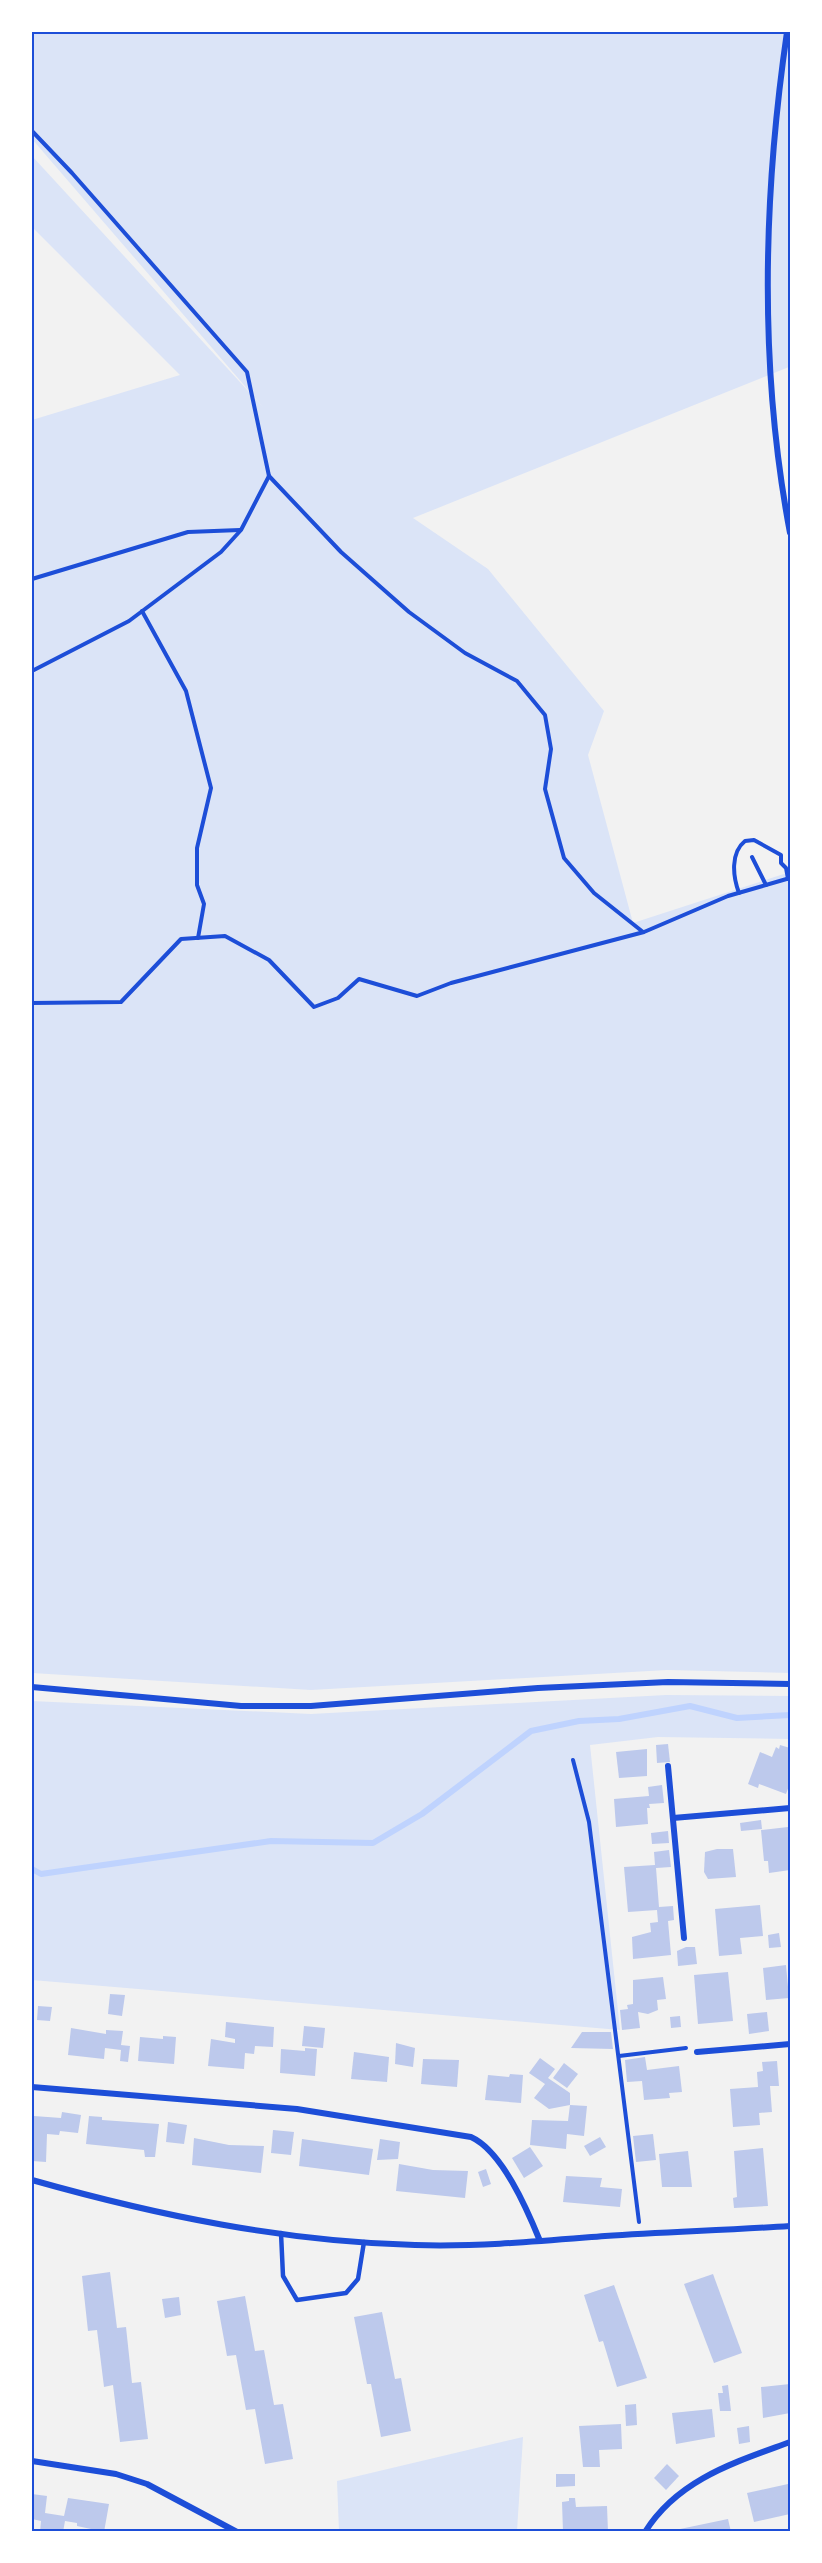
<svg xmlns="http://www.w3.org/2000/svg" width="822" height="2563" viewBox="0 0 822 2563" font-family="Spectral,serif">
<style>
.green{fill:#dbe4f7}
.lines{fill:none;stroke-linecap:round;stroke-linejoin:round}
.stream{stroke:#bfd3fe;stroke-width:6}
.building{fill:#bdc9ec}
.path{stroke:#1d4ed8;stroke-width:4}
.service{stroke:#1d4ed8;stroke-width:4.5}
.minor{stroke:#1d4ed8;stroke-width:6}
.neatline{fill:none;stroke:#1d4ed8;stroke-width:2}
</style>
<rect width="100%" height="100%" fill="#f2f2f2"/>
<g class="green">
<polygon points="35,32 790,32 789,367 413,518 488,569 604,711 588,755 633,923 790,872 790,1673 667,1670 311,1690 32,1673 32,420 180,375 32,227 32,156 263,407 32,139 32,33"/>
<polygon points="666,1695 790,1696 790,1739 658,1737 590,1745 620,2030 32,1980 32,1701 311,1714"/>
<polygon points="523,2437 517,2531 339,2531 337,2481"/>
</g>
<g class="lines">
<polyline class="stream" points="32,1869 41,1874 271,1841 373,1843 422,1814 531,1731 579,1721 619,1719 690,1706 737,1718 790,1715"/>
</g>
<g class="building">
<polygon points="668,1744 670,1762 657,1763 656,1745"/>
<polygon points="780,1745 790,1748 790,1783 786,1794 759,1784 758,1788 748,1784 760,1752 772,1757 776,1747 779,1749"/>
<polygon points="647,1749 647,1776 619,1778 616,1752"/>
<polygon points="662,1785 664,1803 649,1804 650,1808 647,1808 648,1824 616,1827 614,1799 649,1796 648,1787"/>
<polygon points="761,1820 762,1829 741,1831 740,1823"/>
<polygon points="788,1827 790,1870 769,1873 768,1861 764,1861 761,1830"/>
<polygon points="668,1831 669,1843 652,1844 651,1833"/>
<polygon points="717,1849 733,1849 736,1877 708,1879 704,1872 705,1852"/>
<polygon points="669,1850 671,1867 656,1868 659,1907 673,1906 674,1920 668,1921 671,1955 633,1959 632,1937 651,1932 650,1923 658,1922 657,1910 628,1912 624,1867 655,1865 654,1852"/>
<polygon points="760,1905 763,1936 740,1938 742,1954 719,1956 715,1909"/>
<polygon points="779,1933 781,1947 769,1948 768,1935"/>
<polygon points="686,1947 695,1947 697,1964 678,1966 677,1951"/>
<polygon points="786,1965 789,1998 766,2000 763,1968"/>
<polygon points="728,1972 733,2021 698,2024 694,1975"/>
<polygon points="663,1977 666,1999 657,2000 658,2010 648,2014 638,2012 640,2028 622,2030 620,2010 628,2009 627,2005 633,2004 633,1980"/>
<polygon points="110,1994 125,1995 122,2016 108,2014"/>
<polygon points="38,2006 52,2007 50,2021 37,2020"/>
<polygon points="767,2012 769,2031 749,2034 747,2014"/>
<polygon points="680,2016 681,2027 671,2028 670,2017"/>
<polygon points="226,2022 274,2027 273,2047 255,2046 254,2054 245,2053 244,2069 208,2066 211,2039 235,2043 235,2039 225,2037"/>
<polygon points="304,2026 325,2028 323,2048 302,2046"/>
<polygon points="71,2028 106,2034 106,2030 123,2031 121,2045 130,2046 128,2062 120,2061 121,2050 105,2048 104,2059 68,2055"/>
<polygon points="582,2032 611,2032 613,2049 571,2048"/>
<polygon points="163,2036 176,2037 174,2064 138,2061 140,2037 163,2039"/>
<polygon points="396,2043 415,2048 413,2067 395,2064"/>
<polygon points="305,2048 317,2049 315,2076 280,2073 281,2049 305,2051"/>
<polygon points="354,2052 389,2057 387,2082 351,2079"/>
<polygon points="645,2057 647,2070 679,2066 682,2092 669,2093 670,2098 644,2100 642,2081 627,2082 625,2060"/>
<polygon points="540,2058 555,2069 548,2078 570,2093 570,2105 549,2109 534,2098 545,2084 529,2073"/>
<polygon points="423,2059 459,2060 457,2087 421,2084"/>
<polygon points="777,2061 779,2086 770,2086 772,2112 759,2113 760,2125 733,2127 730,2089 758,2087 757,2072 763,2071 762,2062"/>
<polygon points="564,2063 578,2074 567,2088 553,2078"/>
<polygon points="510,2074 523,2075 521,2103 485,2100 488,2075 509,2077"/>
<polygon points="570,2105 587,2106 584,2136 567,2134 566,2149 530,2145 532,2120 568,2121"/>
<polygon points="62,2112 81,2115 78,2133 60,2131 59,2135 47,2134 46,2162 32,2161 34,2144 32,2144 32,2118 34,2116 61,2118"/>
<polygon points="89,2116 102,2117 102,2120 159,2124 155,2157 145,2157 144,2150 86,2144"/>
<polygon points="168,2122 187,2125 184,2144 166,2142"/>
<polygon points="273,2130 294,2132 291,2155 271,2153"/>
<polygon points="653,2134 656,2160 636,2162 633,2136"/>
<polygon points="600,2137 606,2147 590,2156 584,2146"/>
<polygon points="194,2138 229,2145 264,2146 261,2173 192,2165"/>
<polygon points="302,2139 373,2149 369,2175 299,2166"/>
<polygon points="380,2139 400,2142 398,2159 377,2160"/>
<polygon points="530,2147 543,2166 524,2178 512,2158"/>
<polygon points="763,2148 768,2206 734,2208 733,2198 737,2197 734,2151"/>
<polygon points="688,2151 692,2187 662,2187 659,2154"/>
<polygon points="399,2164 433,2170 468,2171 465,2198 396,2191"/>
<polygon points="486,2169 491,2184 483,2187 478,2172"/>
<polygon points="566,2176 602,2178 600,2187 622,2189 620,2207 563,2202"/>
<polygon points="110,2272 117,2328 126,2327 132,2383 141,2382 148,2439 120,2442 113,2385 104,2387 97,2330 88,2331 82,2276"/>
<polygon points="713,2274 742,2353 714,2363 684,2284"/>
<polygon points="614,2285 647,2378 617,2387 603,2341 599,2342 584,2295"/>
<polygon points="245,2296 255,2351 264,2350 274,2405 283,2404 293,2459 265,2464 255,2409 246,2410 236,2355 227,2356 217,2301"/>
<polygon points="179,2297 181,2315 165,2318 162,2299"/>
<polygon points="382,2312 395,2379 401,2378 411,2431 381,2437 371,2384 367,2384 354,2317"/>
<polygon points="790,2384 790,2413 763,2418 761,2387"/>
<polygon points="728,2385 731,2411 720,2411 718,2393 723,2393 722,2386"/>
<polygon points="636,2404 637,2425 626,2426 625,2405"/>
<polygon points="712,2409 715,2437 676,2444 672,2413"/>
<polygon points="621,2424 622,2449 599,2450 600,2467 583,2467 579,2426"/>
<polygon points="749,2426 750,2442 739,2444 737,2428"/>
<polygon points="667,2464 679,2476 666,2490 654,2478"/>
<polygon points="556,2474 575,2474 575,2486 556,2487"/>
<polygon points="788,2484 790,2514 754,2522 747,2493"/>
<polygon points="32,2494 47,2496 45,2513 64,2516 68,2498 109,2504 104,2532 91,2532 91,2529 77,2526 77,2523 65,2521 63,2532 40,2532 41,2521 32,2519"/>
<polygon points="569,2498 575,2498 576,2507 607,2506 608,2532 563,2532 562,2502 569,2501"/>
<polygon points="728,2519 731,2532 681,2532 680,2529"/>
</g>
<g class="lines">
<g class="path">
<polyline points="32,131 72,173 247,372 269,476"/>
<polyline points="269,476 341,552 409,612 465,653 517,681 545,715 551,749 545,789 564,858 594,893 643,932"/>
<polyline points="32,579 188,532 240,530"/>
<polyline points="142,611 186,691 211,788 197,848 197,885 204,904 198,938"/>
<polyline points="32,671 129,621 221,552 241,530 269,476"/>
<polyline points="752,857 766,885"/>
<path d="M739,893c-6,-16 -9,-40 6,-52l9,-1 27,15v8l5,5 2,11"/>
<polyline points="32,1003 121,1002 181,939 225,936 269,960 314,1007 338,998 359,979 417,996 451,983 644,932 728,896 790,878"/>
<polyline points="573,1760 589,1822 639,2222"/>
<polyline points="619,2056 686,2048"/>
</g>
<polyline class="service" points="281,2233 283,2276 297,2300 346,2293 358,2279 364,2242"/>
<g class="minor">
<path d="M787,32c-24,165 -28,337 3,501"/>
<polyline points="32,1687 241,1706 311,1706 538,1688 668,1682 790,1684"/>
<polyline points="668,1766 684,1938"/>
<polyline points="673,1818 790,1808"/>
<polyline points="697,2052 790,2044"/>
<path d="M32,2087l265,22 174,28c31,14 56,72 69,104"/>
<path d="M32,2180c124,35 253,62 383,65 63,2 127,-4 190,-9 62,-4 124,-6 185,-10"/>
<polyline points="32,2461 116,2474 147,2484 237,2532"/>
<path d="M645,2532c33,-53 91,-70 145,-90"/>
</g>
</g>
<rect width="822" height="2563" fill="none" stroke="#ffffff" stroke-width="66"/>
<rect x="33" y="33" width="756" height="2497" class="neatline"/>
</svg>
